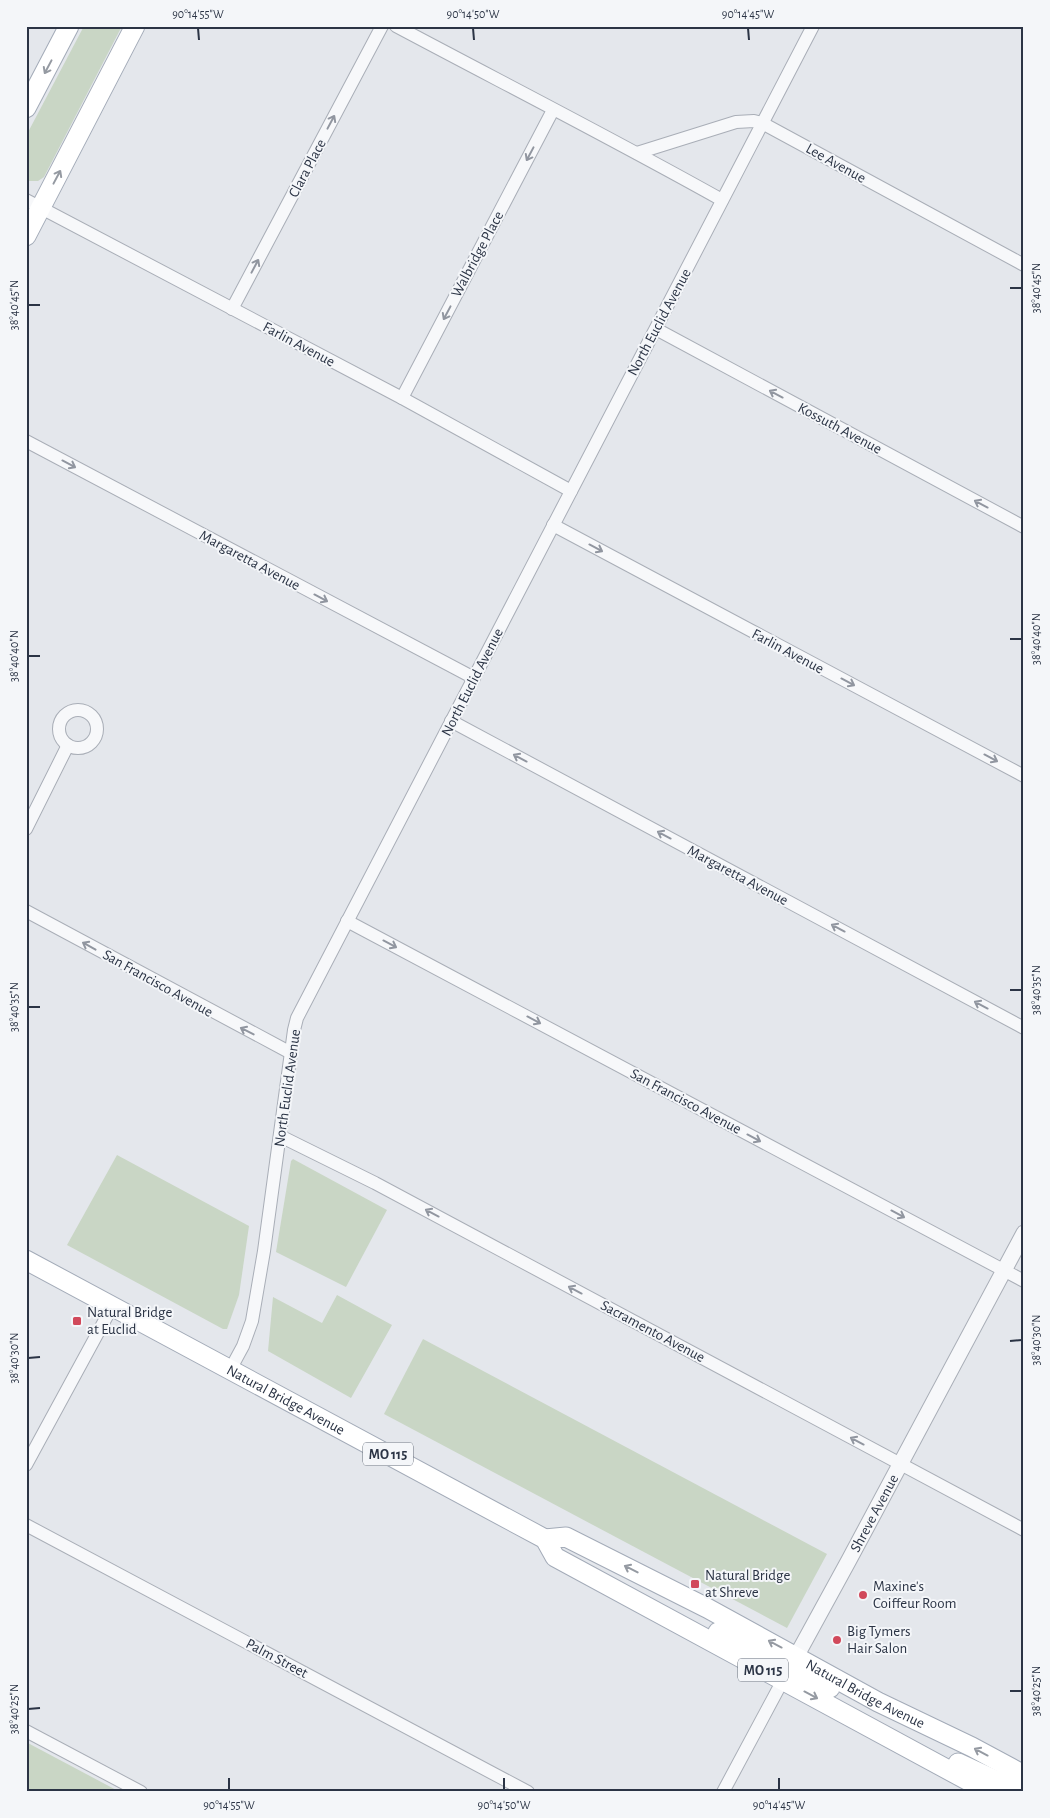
<svg xmlns="http://www.w3.org/2000/svg" width="1050" height="1818" viewBox="0 0 1050 1818" font-family="'Alegreya Sans',sans-serif">
<style>
.green{fill:#c9d6c5}
.lines{fill:none;stroke-linecap:round;stroke-linejoin:round}
.minor-casing{stroke:#a9aeb7;stroke-width:14}
.tertiary-casing{stroke:#a9aeb7;stroke-width:17}
.primary-casing{stroke:#a3abb8;stroke-width:21}
.minor{stroke:#f7f8fa;stroke-width:12}
.tertiary{stroke:#f7f8fa;stroke-width:15}
.primary{stroke:#fff;stroke-width:19}
.oneway{stroke:#959aa2}
.oneway2{stroke:#9196a0}
.ticks{fill:none;stroke:#2b3445;stroke-width:2}
.poi-dot{fill:#d1495b;stroke:#f4f6f9;stroke-width:2}
.labels{text-anchor:middle;stroke-width:4;stroke-linejoin:round;paint-order:stroke}
.shield{fill:#f4f6f9;stroke:#676e7b;stroke-width:1}
.shield-label{font-size:14px;font-weight:bold;fill:#2b3445}
.street-label{font-size:15px;fill:#2b3445;stroke:#f4f6f9}
.poi-label{font-size:15px;fill:#2b3445;stroke:#f4f6f9;text-anchor:start}
.neatline{fill:none;stroke:#2b3445;stroke-width:2}
.ticks-label{font-size:12px;text-anchor:middle;fill:#2b3445}
</style>
<rect width="100%" height="100%" fill="#e4e7ec"/>
<g class="green">
<polygon points="84,26 122,26 44,177 38,181 26,181 26,136"/>
<polygon points="117,1155 249,1226 239,1295 227,1329 223,1329 67,1245"/>
<polygon points="293,1159 387,1210 346,1287 276,1252 291,1161"/>
<polygon points="337,1295 392,1325 351,1398 268,1351 273,1297 322,1323"/>
<polygon points="423,1339 827,1554 787,1628 384,1414"/>
<polygon points="26,1742 120,1792 26,1792"/>
</g>
<g class="lines">
<defs>
<g id="minor">
<path d="M396,26c109,58 219,114 326,174"/>
<polyline points="637,153 736,122 754,121 762,123 1024,265"/>
<polyline points="26,200 402,398 571,491"/>
<polyline points="232,309 382,26"/>
<polyline points="656,329 1024,527"/>
<polyline points="402,398 553,110"/>
<polyline points="26,441 474,678"/>
<polyline points="553,525 1024,776"/>
<circle cx="78" cy="729" r="19"/>
<polyline points="451,721 1024,1028"/>
<polyline points="26,829 68,745"/>
<polyline points="26,911 291,1053"/>
<polyline points="347,921 1024,1281"/>
<polyline points="280,1136 375,1183 1024,1530"/>
<polyline points="230,1370 243,1346 252,1321 264,1251 294,1030 297,1018 813,26"/>
<polyline points="26,1465 113,1305"/>
<polyline points="26,1525 528,1792"/>
<polyline points="26,1731 141,1792"/>
<polyline points="723,1792 783,1680"/>
</g>
<g id="tertiary">
<path id="s1" d="M791,1666l58,-106 175,-327"/>
</g>
<g id="primary">
<polyline points="26,108 69,26"/>
<polyline points="26,236 135,26"/>
<path id="s2" d="M26,1260l519,279 10,18 434,235"/>
<path id="s3" d="M545,1539l21,-2 141,71 171,94 94,45 52,28"/>
<polyline points="718,1632 830,1688"/>
<polyline points="958,1763 1021,1792"/>
</g>
</defs>
<use href="#minor" class="minor-casing"/>
<use href="#tertiary" class="tertiary-casing"/>
<use href="#primary" class="primary-casing"/>
<use href="#minor" class="minor"/>
<use href="#tertiary" class="tertiary"/>
<use href="#primary" class="primary"/>
</g>
<defs><path id="oneway-shaft" d="M-6 0H5M1.5-3L5.5 0L1.5 3" fill="none" stroke-width="1.6" stroke-linecap="round" stroke-linejoin="round" transform="scale(1.25)"/></defs>
<g class="oneway">
<use href="#oneway-shaft" transform="translate(48 67) rotate(118)"/>
<use href="#oneway-shaft" transform="translate(57 177) rotate(-62)"/>
<use href="#oneway-shaft" transform="translate(631 1569) rotate(-153)"/>
<use href="#oneway-shaft" transform="translate(775 1644) rotate(-152)"/>
<use href="#oneway-shaft" transform="translate(811 1695) rotate(28)"/>
<use href="#oneway-shaft" transform="translate(981 1752) rotate(-152)"/>
</g>
<g class="oneway2">
<use href="#oneway-shaft" transform="translate(331 122) rotate(-62)"/>
<use href="#oneway-shaft" transform="translate(530 154) rotate(118)"/>
<use href="#oneway-shaft" transform="translate(255 266) rotate(-62)"/>
<use href="#oneway-shaft" transform="translate(447 313) rotate(118)"/>
<use href="#oneway-shaft" transform="translate(776 394) rotate(-152)"/>
<use href="#oneway-shaft" transform="translate(69 464) rotate(28)"/>
<use href="#oneway-shaft" transform="translate(981 504) rotate(-152)"/>
<use href="#oneway-shaft" transform="translate(596 548) rotate(28)"/>
<use href="#oneway-shaft" transform="translate(321 598) rotate(28)"/>
<use href="#oneway-shaft" transform="translate(848 682) rotate(28)"/>
<use href="#oneway-shaft" transform="translate(520 758) rotate(-152)"/>
<use href="#oneway-shaft" transform="translate(991 758) rotate(28)"/>
<use href="#oneway-shaft" transform="translate(664 835) rotate(-152)"/>
<use href="#oneway-shaft" transform="translate(838 928) rotate(-152)"/>
<use href="#oneway-shaft" transform="translate(390 944) rotate(28)"/>
<use href="#oneway-shaft" transform="translate(89 946) rotate(-151)"/>
<use href="#oneway-shaft" transform="translate(981 1005) rotate(-152)"/>
<use href="#oneway-shaft" transform="translate(534 1020) rotate(28)"/>
<use href="#oneway-shaft" transform="translate(247 1031) rotate(-153)"/>
<use href="#oneway-shaft" transform="translate(754 1138) rotate(28)"/>
<use href="#oneway-shaft" transform="translate(432 1213) rotate(-152)"/>
<use href="#oneway-shaft" transform="translate(898 1214) rotate(28)"/>
<use href="#oneway-shaft" transform="translate(575 1290) rotate(-152)"/>
<use href="#oneway-shaft" transform="translate(857 1441) rotate(-152)"/>
</g>
<path class="ticks" d="M198,28l1,12M473,28l1,12M748,28l1,12M1010,288h12M28,305h12M1010,639h12M28,656h12M1010,990h12M28,1007h12M1010,1341l12,-1M28,1358l12,-1M1010,1691h12M28,1709l12,-1M229,1778v12M504,1778v12M779,1778v12"/>
<g class="poi-dot">
<rect x="72" y="1316" width="10" height="10" rx="2.5"/>
<rect x="690" y="1579" width="10" height="10" rx="2.5"/>
<circle cx="863" cy="1595" r="5"/>
<circle cx="837" cy="1640" r="5"/>
</g>
<g class="labels">
<g class="shield">
<rect x="363" y="1442.5" width="50" height="23" rx="4"/>
<rect x="738" y="1658.5" width="50" height="23" rx="4"/>
</g>
<g class="shield-label">
<text x="388" y="1459">MO 115</text>
<text x="763" y="1675">MO 115</text>
</g>
<g class="street-label">
<text transform="translate(836 163) rotate(29)" y="5">Lee Avenue</text>
<text transform="translate(307 168) rotate(-62)" y="5">Clara Place</text>
<text transform="translate(477 254) rotate(-62)" y="5">Walbridge Place</text>
<text transform="translate(659 322) rotate(-62)" y="5">North Euclid Avenue</text>
<text transform="translate(299 344) rotate(28)" y="5">Farlin Avenue</text>
<text transform="translate(840 428) rotate(28)" y="5">Kossuth Avenue</text>
<text transform="translate(250 560) rotate(28)" y="5">Margaretta Avenue</text>
<text transform="translate(788 651) rotate(28)" y="5">Farlin Avenue</text>
<text transform="translate(472 682) rotate(-63)" y="5">North Euclid Avenue</text>
<text transform="translate(738 875) rotate(28)" y="5">Margaretta Avenue</text>
<text transform="translate(158 983) rotate(29)" y="5">San Francisco Avenue</text>
<text transform="translate(287 1088) rotate(-82)" y="5">North Euclid Avenue</text>
<text transform="translate(686 1101) rotate(28)" y="5">San Francisco Avenue</text>
<text transform="translate(653 1331) rotate(28)" y="5">Sacramento Avenue</text>
<text dy="5" stroke="none"><textPath href="#s2" startOffset="295">Natural Bridge Avenue</textPath></text>
<text dy="5" stroke="none"><textPath href="#s1" startOffset="174">Shreve Avenue</textPath></text>
<text transform="translate(277 1658) rotate(28)" y="5">Palm Street</text>
<text dy="5" stroke="none"><textPath href="#s3" startOffset="359">Natural Bridge Avenue</textPath></text>
</g>
<g class="poi-label">
<text x="87" y="1317">Natural Bridge<tspan x="87" dy="17">at Euclid</tspan></text>
<text x="705" y="1580">Natural Bridge<tspan x="705" dy="17">at Shreve</tspan></text>
<text x="873" y="1591">Maxine's<tspan x="873" dy="17">Coiffeur Room</tspan></text>
<text x="847" y="1636">Big Tymers<tspan x="847" dy="17">Hair Salon</tspan></text>
</g>
</g>
<rect width="1050" height="1818" fill="none" stroke="#f4f6f9" stroke-width="55"/>
<rect x="28" y="28" width="994" height="1762" class="neatline"/>
<g class="ticks-label">
<text x="198" y="18">90°14'55"W</text>
<text x="473" y="18">90°14'50"W</text>
<text x="748" y="18">90°14'45"W</text>
<text transform="translate(1036 288) rotate(-90)" y="4">38°40'45"N</text>
<text transform="translate(14 305) rotate(-90)" y="4">38°40'45"N</text>
<text transform="translate(1036 639) rotate(-90)" y="4">38°40'40"N</text>
<text transform="translate(14 656) rotate(-90)" y="4">38°40'40"N</text>
<text transform="translate(1036 990) rotate(-90)" y="4">38°40'35"N</text>
<text transform="translate(14 1007) rotate(-90)" y="4">38°40'35"N</text>
<text transform="translate(1036 1340) rotate(-90)" y="4">38°40'30"N</text>
<text transform="translate(14 1358) rotate(-90)" y="4">38°40'30"N</text>
<text transform="translate(1036 1691) rotate(-90)" y="4">38°40'25"N</text>
<text transform="translate(14 1709) rotate(-90)" y="4">38°40'25"N</text>
<text x="229" y="1809">90°14'55"W</text>
<text x="504" y="1809">90°14'50"W</text>
<text x="779" y="1809">90°14'45"W</text>
</g>
</svg>
